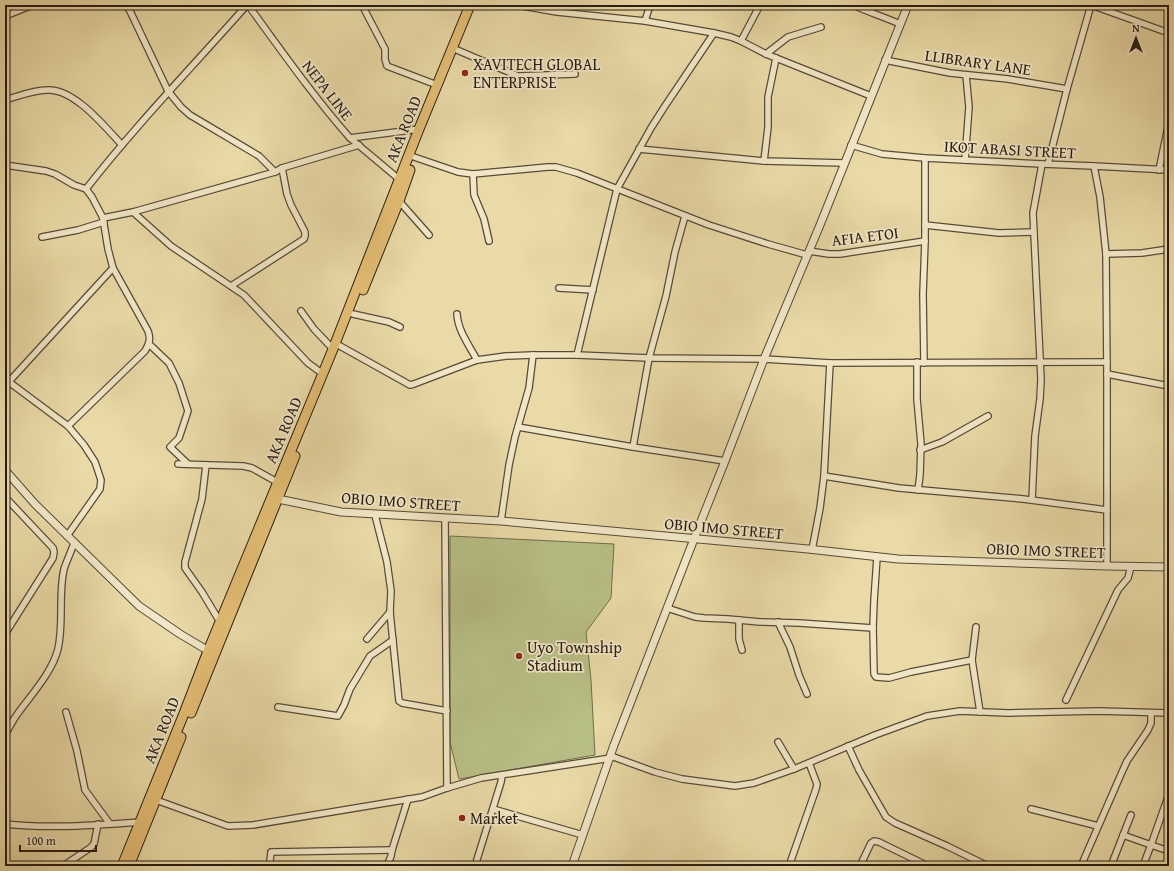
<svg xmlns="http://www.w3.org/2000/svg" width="1174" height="871" viewBox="0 0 1174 871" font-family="'Gentium Book Plus',serif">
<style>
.pitch{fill:#b8bf86;stroke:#6f6d4c}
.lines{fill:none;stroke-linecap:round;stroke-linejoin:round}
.minor-casing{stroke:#574b38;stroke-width:8}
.tertiary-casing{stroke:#574b38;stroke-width:9}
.primary-casing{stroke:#261b13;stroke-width:11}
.minor{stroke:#f1e7c6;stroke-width:5.5}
.tertiary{stroke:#f1e7c6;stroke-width:7}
.primary{stroke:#e4bd74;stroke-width:9}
.poi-dot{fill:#8f2418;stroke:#f1e7c6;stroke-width:1.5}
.labels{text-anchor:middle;stroke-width:3.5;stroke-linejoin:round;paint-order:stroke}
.street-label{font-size:16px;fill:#261b13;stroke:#f1e7c6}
.poi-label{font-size:16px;fill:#261b13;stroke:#f1e7c6;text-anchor:start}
</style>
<rect width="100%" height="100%" fill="#e9daa7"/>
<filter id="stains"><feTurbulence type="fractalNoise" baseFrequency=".005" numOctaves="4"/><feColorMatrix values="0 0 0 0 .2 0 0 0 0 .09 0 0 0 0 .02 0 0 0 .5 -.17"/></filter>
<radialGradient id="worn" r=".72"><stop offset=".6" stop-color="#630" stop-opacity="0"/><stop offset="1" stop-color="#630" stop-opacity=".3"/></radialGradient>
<polygon class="pitch" points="450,536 614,544 611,598 586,632 591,680 595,755 459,779 450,742"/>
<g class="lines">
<defs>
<g id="minor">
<polyline points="126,5 130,11 168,91 181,107 190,115 259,156 275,172"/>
<path d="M248,5c33,45 65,91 102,133l50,42"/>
<polyline points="362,5 385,49 385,59 387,66 437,85"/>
<polyline points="517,5 557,12 645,21 714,33 731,37 741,41 766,54 871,96"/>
<path d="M853,5c15,7 31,12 47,19"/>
<polyline points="1091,5 1169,33"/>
<polyline points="5,16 33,5"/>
<polyline points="645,21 650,5"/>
<polyline points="741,41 760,5"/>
<polyline points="457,50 518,76 575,74"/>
<polyline points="766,54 788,37 821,27"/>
<polyline points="885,60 950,73 1008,79 1067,89"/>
<path d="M5,100c14,-4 28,-10 42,-10 27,-2 58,37 75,55"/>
<polyline points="350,138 419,129"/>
<polyline points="851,145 882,154 925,158 1042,164 1094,166 1169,170"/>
<polyline points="639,149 764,161 844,163"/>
<polyline points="414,157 458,172 473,174 548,167 556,167 577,173 709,225 768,244 807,255"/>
<polyline points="965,160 969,107 966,75"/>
<polyline points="764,161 768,127 768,97 776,58"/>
<polyline points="1048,164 1067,89 1091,5"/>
<polyline points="5,165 46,171 55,174 74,185 86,189 92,197 103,218 133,212 275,172 282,168 359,145"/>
<polyline points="1094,166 1100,197 1106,254 1107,374 1107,566"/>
<polyline points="1159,170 1169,122"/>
<polyline points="473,174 474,195 484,219 489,241"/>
<path d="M86,189c50,-64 107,-123 161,-184"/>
<polyline points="399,201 429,235"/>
<polyline points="133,212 171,246 244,295 308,363 323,374"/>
<polyline points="925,225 999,233 1034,232"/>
<polyline points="42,237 78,230 104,222"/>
<polyline points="809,251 829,254 840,254 925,241"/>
<polyline points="1106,254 1142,253 1169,249"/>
<polyline points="231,286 304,239 305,236 305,232 291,205 287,194 282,168"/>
<polyline points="559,288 593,290"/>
<polyline points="301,311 314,329 333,349"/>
<polyline points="353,314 389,322 400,327"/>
<path d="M457,314c1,17 12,31 20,46"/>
<polyline points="149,344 169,363 179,383 188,411 179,438 170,447 188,464"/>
<polyline points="340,346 410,385 414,384 477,360 506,356 533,355 577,355 649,358 764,359 830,363 1107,362"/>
<polyline points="577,355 617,189 651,128 665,106 714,33"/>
<polyline points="917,362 917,399 921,444 920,475 918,490"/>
<polyline points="924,363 923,294 925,241 925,158"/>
<polyline points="1107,374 1169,386"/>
<polyline points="9,382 68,426 84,445 95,462 101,480 100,489 67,536"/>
<polyline points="5,386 113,268"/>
<path d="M68,426l77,-75c4,-7 6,-12 3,-20l-35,-63 -5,-19 -5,-31"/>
<polyline points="518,427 633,447 725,461"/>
<polyline points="633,447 649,358 666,296 675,252 685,216"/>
<polyline points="920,450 942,442 988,416"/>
<polyline points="178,464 243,466 252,468 277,482"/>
<polyline points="206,465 202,499 185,562 185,568 202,592 220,622"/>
<polyline points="824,476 899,488 1023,499 1107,510"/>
<polyline points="5,497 53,548 54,552 53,558 5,634"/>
<polyline points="1032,500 1035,436 1040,399 1041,379 1033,213 1042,164"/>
<polyline points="375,515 387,562 391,591 390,612 399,701 402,703 447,711"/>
<polyline points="445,519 447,788"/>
<polyline points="501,521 509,465 515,437 529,388 533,355"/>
<polyline points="812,550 820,508 824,476 830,363"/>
<polyline points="877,557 874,601 873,628 874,674 876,677 889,678 911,672 972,660"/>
<polyline points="667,608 695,617 704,618 728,619 760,622 799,623 873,628"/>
<polyline points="739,620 739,639 742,650"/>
<polyline points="778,622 790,647 799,675 807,694"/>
<polyline points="976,627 972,660 980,712"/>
<polyline points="367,639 390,612"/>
<polyline points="1066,700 1118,590 1128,578 1131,566"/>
<polyline points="278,707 338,716 344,705 350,689 370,656 393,640"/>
<polyline points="66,712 77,751 85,790 110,824"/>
<path d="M5,735c4,-7 7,-13 11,-19 14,-20 36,-43 42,-67 6,-26 0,-54 6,-80 3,-9 7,-17 10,-26"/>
<polyline points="778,742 794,769"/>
<polyline points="848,746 859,770 886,817 895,823 947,846 988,866"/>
<polyline points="156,800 228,826 253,825 422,797 447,788 481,778 611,758 611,756 655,772 682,779 735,786 754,783 794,769 875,735 927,716 960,711 1008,713 1099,711 1169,713"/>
<polyline points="493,809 583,835"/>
<polyline points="1031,809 1098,826"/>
<path d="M5,824c45,5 90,1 135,-2"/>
<polyline points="1123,835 1151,845 1169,794"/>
<polyline points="63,866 90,848 94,844 98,824"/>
<polyline points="271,866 270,861 271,852 392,850"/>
<polyline points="387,866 391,856 392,850 408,799"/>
<polyline points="475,866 501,782 502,775"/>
<polyline points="789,866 816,789 817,784 809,763"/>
<polyline points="860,866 871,843 874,841 879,842 928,866"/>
<polyline points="1081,866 1122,772 1127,761 1148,730 1151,723 1151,713"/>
<polyline points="1111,866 1131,815"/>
<polyline points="1143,866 1151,845 1169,851"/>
</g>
<g id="tertiary">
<polyline points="5,470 35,504 139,606 180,634 212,653"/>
<polyline points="278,499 341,512 501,521 808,549 898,559 1107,566 1169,567"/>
<polyline points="572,866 614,745 694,539 725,461 764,359 820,225 908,5"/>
</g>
<g id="primary">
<polyline points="363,290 399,201 410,170"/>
<polyline points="191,713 295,456"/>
<polyline points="122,866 183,716 208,651 333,349 419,129 470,5"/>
<polyline points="129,866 181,737"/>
</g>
</defs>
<use href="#minor" class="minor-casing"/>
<use href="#tertiary" class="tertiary-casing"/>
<use href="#primary" class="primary-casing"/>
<use href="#minor" class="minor"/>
<use href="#tertiary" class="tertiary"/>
<use href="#primary" class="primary"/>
</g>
<g class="poi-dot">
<circle cx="465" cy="73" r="4"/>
<circle cx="519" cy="656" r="4"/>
<circle cx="462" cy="818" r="4"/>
</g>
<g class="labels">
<g class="street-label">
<text transform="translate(978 62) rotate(8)" y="6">LLIBRARY LANE</text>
<text transform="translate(328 90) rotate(52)" y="6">NEPA LINE</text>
<text transform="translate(403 129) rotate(-68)" y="6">AKA ROAD</text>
<text transform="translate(1010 149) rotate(3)" y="6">IKOT ABASI STREET</text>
<text transform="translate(865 236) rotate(-7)" y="6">AFIA ETOI</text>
<text transform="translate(283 430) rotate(-67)" y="6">AKA ROAD</text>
<text transform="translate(401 501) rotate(4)" y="6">OBIO IMO STREET</text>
<text transform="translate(724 528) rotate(5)" y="6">OBIO IMO STREET</text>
<text transform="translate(1046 550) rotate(2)" y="6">OBIO IMO STREET</text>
<text transform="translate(161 730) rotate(-68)" y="6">AKA ROAD</text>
</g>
<g class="poi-label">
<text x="473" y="70">XAVITECH GLOBAL<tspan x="473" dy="18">ENTERPRISE</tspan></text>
<text x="527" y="653">Uyo Township<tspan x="527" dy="18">Stadium</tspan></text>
<text x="470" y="824">Market</text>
</g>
</g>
<rect width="1174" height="871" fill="none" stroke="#e9daa7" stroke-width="20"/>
<rect x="6" y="6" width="1162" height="859" fill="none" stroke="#261b13" stroke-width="2"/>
<rect x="10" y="10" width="1154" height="851" fill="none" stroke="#261b13"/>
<g transform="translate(1136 38)" stroke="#f1e7c6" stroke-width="3" paint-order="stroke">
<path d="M0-3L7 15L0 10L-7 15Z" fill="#261b13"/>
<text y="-6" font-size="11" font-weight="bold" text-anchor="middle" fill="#261b13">N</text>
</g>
<path d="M20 845v6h76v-6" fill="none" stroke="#261b13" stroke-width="2"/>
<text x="26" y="845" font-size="12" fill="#261b13" stroke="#f1e7c6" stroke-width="3" paint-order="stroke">100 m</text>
<rect width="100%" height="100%" filter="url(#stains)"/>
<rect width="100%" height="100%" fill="url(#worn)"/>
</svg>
